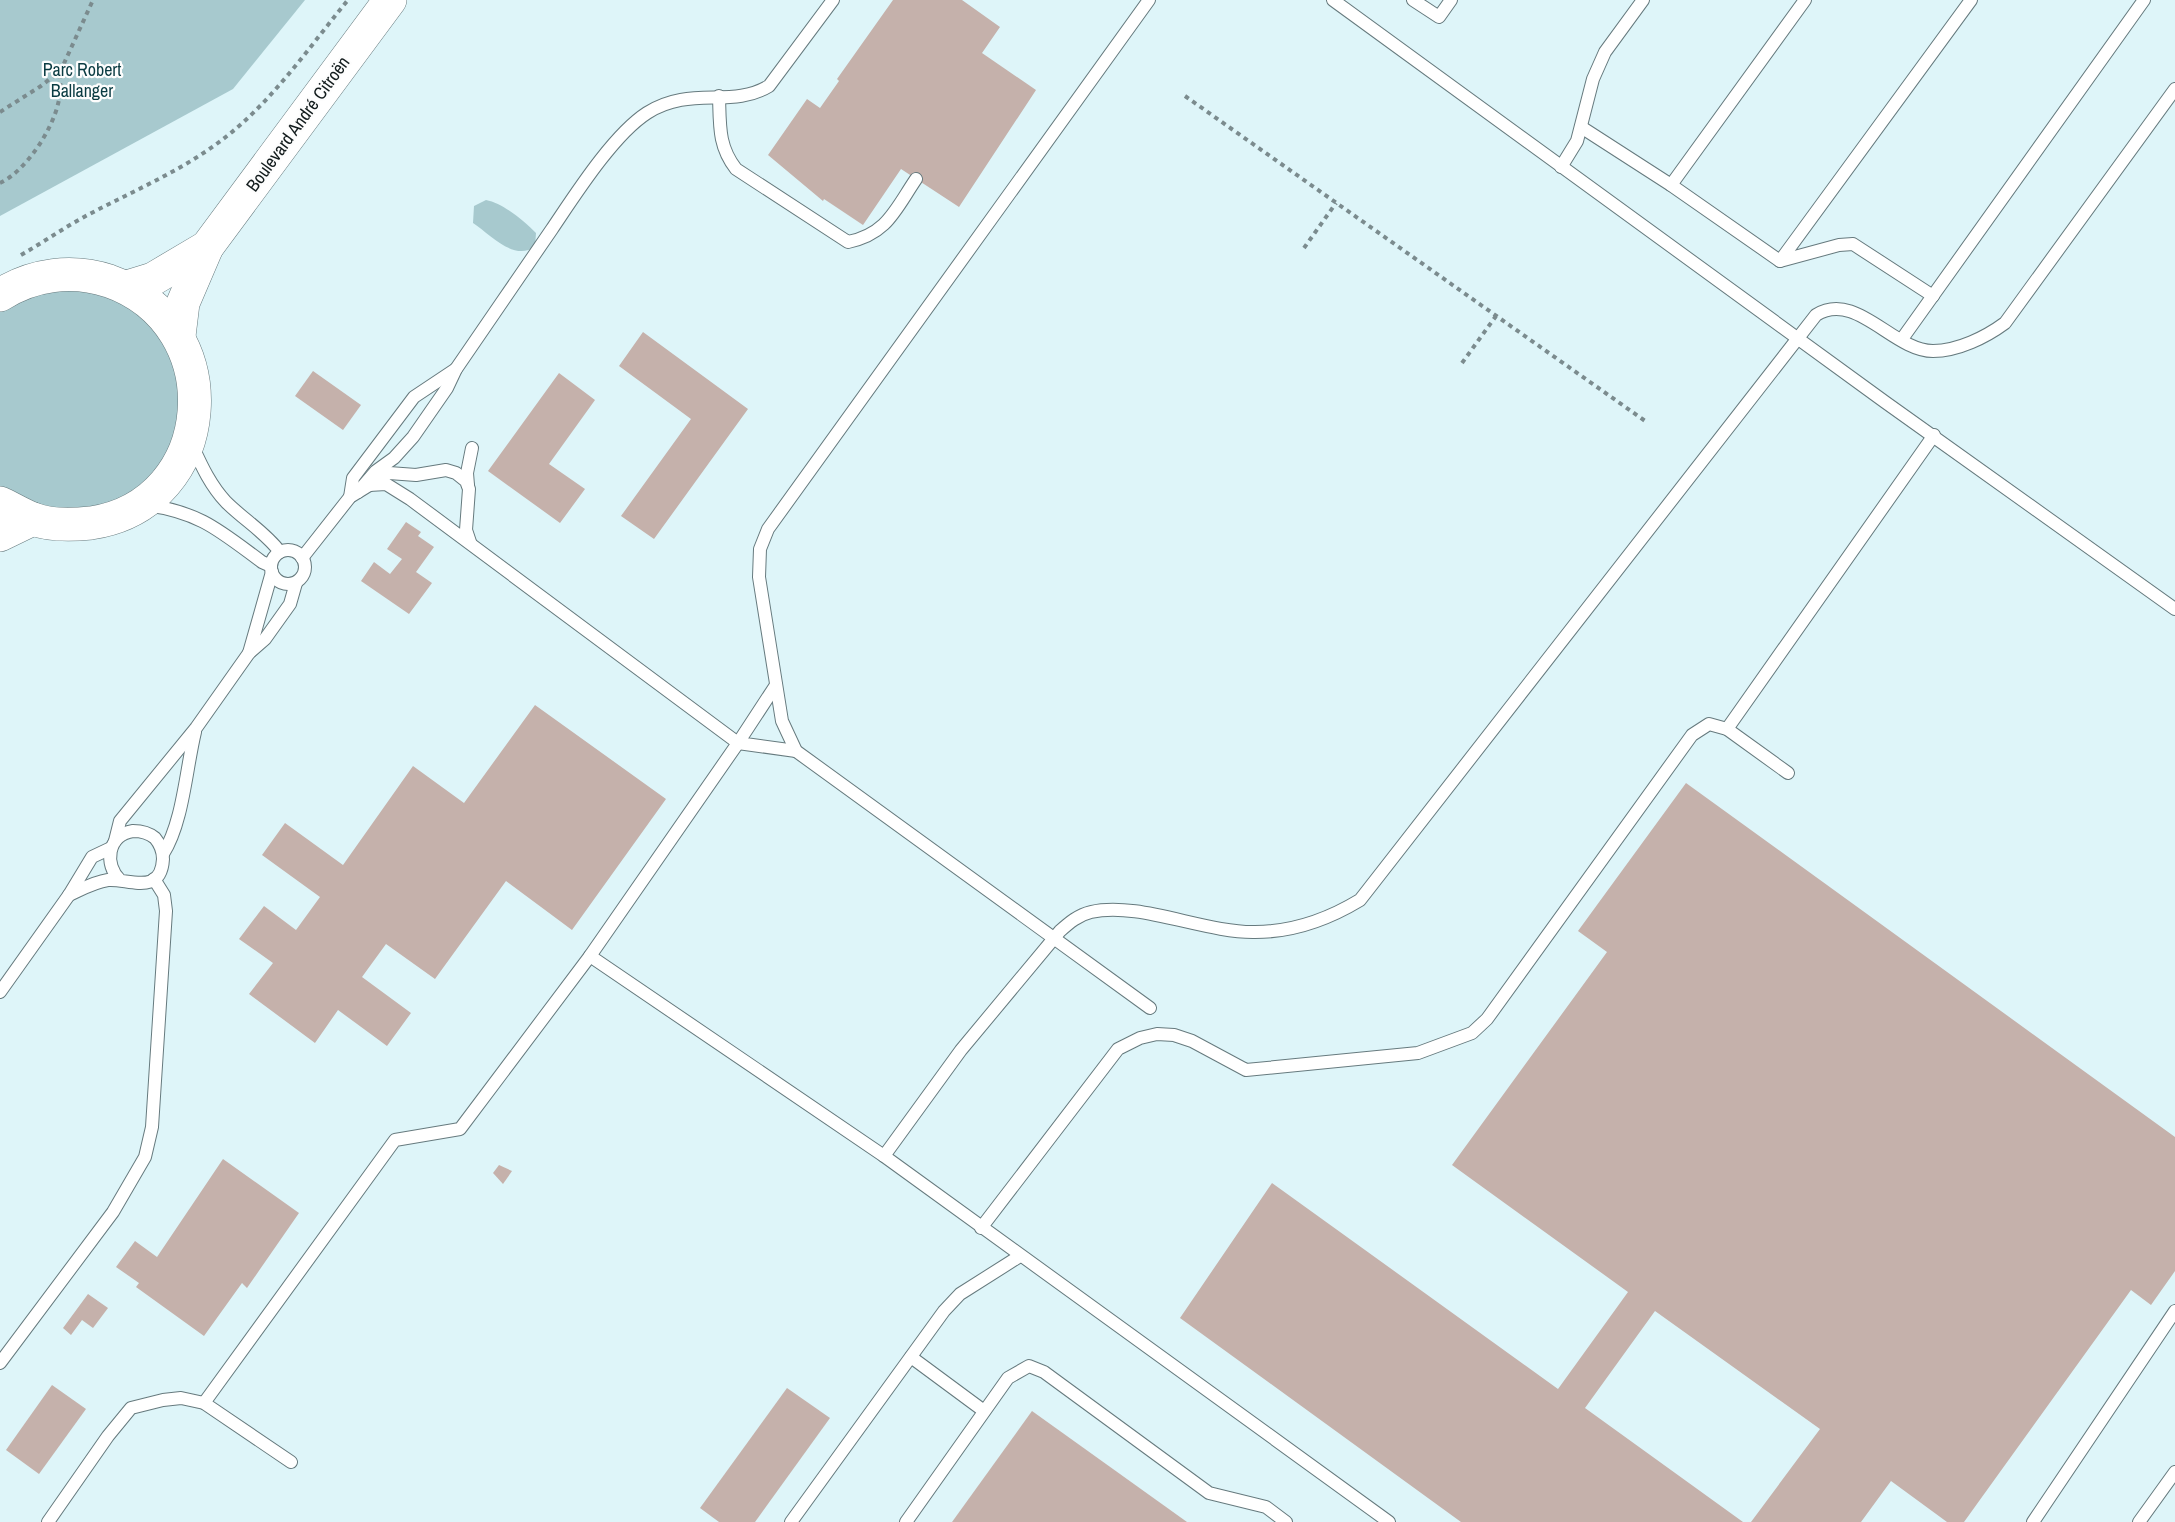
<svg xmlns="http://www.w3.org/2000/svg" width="2175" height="1522" viewBox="0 0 2175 1522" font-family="'Archivo Narrow',sans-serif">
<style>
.green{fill:#a7c9ce}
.building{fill:#c5b1ab}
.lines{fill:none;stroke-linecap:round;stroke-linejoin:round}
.lane-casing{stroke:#667a7e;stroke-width:14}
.secondary-casing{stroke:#667a7e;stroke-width:34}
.path{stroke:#7b8b8e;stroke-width:4;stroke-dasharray:4.5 4.5;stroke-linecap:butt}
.lane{stroke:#fff;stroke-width:12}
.secondary{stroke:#fff;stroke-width:33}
.labels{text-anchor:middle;stroke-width:4.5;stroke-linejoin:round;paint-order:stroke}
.park-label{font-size:18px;fill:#0a3b42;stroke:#fdfdfd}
.street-label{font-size:18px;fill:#131c1d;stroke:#fdfdfd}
</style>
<rect width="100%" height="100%" fill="#def5f9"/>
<g class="green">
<polygon points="0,0 305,0 233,89 0,216"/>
<path d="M486,200c17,3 38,21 50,33l-1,14c-22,14 -44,-12 -62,-24l1,-17z"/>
<polygon points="82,285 153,319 184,391 175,443 144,486 97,510 44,510 0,489 0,308 30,291"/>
</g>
<g class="building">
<polygon points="893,0 962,0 1000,27 982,53 1036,90 959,207 901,169 863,225 824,199 823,201 768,155 807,99 820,108 839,81 837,79"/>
<polygon points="643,332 748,409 654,539 621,516 691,419 619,366"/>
<polygon points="313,371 361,405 343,430 295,396"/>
<polygon points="559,373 595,400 549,464 585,489 560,523 488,471"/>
<polygon points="406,522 421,532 418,536 434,547 416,572 432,583 409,614 361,581 374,562 390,574 402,559 387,549"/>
<polygon points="535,705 666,799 572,930 506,881 435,979 386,944 362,977 411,1013 387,1046 338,1010 315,1043 249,994 273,963 239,939 264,906 296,930 320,897 262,855 285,823 343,865 413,766 464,803"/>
<polygon points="1686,783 2175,1137 2175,1271 2151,1305 2131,1290 1964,1522 1947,1522 1891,1481 1861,1522 1751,1522 1820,1429 1655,1311 1585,1408 1743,1522 1461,1522 1180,1318 1272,1183 1558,1389 1628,1292 1452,1165 1607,952 1578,931"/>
<polygon points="223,1159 299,1213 247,1288 242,1283 204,1336 136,1287 139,1283 116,1267 135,1241 157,1257"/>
<polygon points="499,1165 512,1171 503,1184 493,1173"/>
<polygon points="88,1294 108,1308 93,1328 82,1320 71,1335 63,1328"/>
<polygon points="52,1385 86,1409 39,1474 6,1450"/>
<polygon points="787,1388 830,1418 755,1522 719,1522 700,1508"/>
<polygon points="1032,1411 1187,1522 952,1522"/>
</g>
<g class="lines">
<defs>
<g id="lane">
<polyline points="1149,0 768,529 760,549 759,577 782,721 796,751 1150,1008"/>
<polyline points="1333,0 1885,402 2175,609"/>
<polyline points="1413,0 1439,17 1451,0"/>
<path d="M719,96c1,29 -1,50 17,73l112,73c39,-8 47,-32 68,-63"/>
<polyline points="1581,127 1671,185 1780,261 1839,245 1853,244 1933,296"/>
<polyline points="1561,167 1577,141 1593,79 1605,52 1643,0"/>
<polyline points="1671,185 1805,0"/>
<polyline points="1780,261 1971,0"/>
<polyline points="1902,339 2144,0"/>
<path d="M193,447c9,20 18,39 33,55 18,18 39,30 54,50"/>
<polyline points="468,485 467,473 472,448"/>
<path d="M358,492l18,-21 18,-13 19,-21 34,-49 9,-19c32,-47 64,-93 96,-140 23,-34 61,-94 95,-116 44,-28 84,-4 122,-27l64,-86"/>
<polyline points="350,497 353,478 414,397 456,369"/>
<path d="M146,505c54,7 74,26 116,57l9,4"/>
<circle cx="288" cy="567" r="17"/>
<polyline points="302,558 350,497 389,473 416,475 446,470 456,473 466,481 469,489 466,530 470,542"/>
<polyline points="249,653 272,572"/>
<polyline points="776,685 738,743 796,751"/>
<polyline points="1727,729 1934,435"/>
<polyline points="115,841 120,821 196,728 249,653 265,639 290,604 296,583"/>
<path d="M163,854c20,-31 23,-85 32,-122"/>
<path d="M69,895c13,-6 25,-13 39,-15 19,-2 53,17 55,-21 0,-8 -3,-15 -8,-21 -6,-5 -15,-7 -22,-7 -26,4 -29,34 -13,49"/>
<polyline points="590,956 884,1156 1389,1522"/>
<polyline points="0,992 69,895 92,857 111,848"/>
<path d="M884,1156l77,-106 99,-119c9,-8 18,-16 31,-19 47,-11 114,21 164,20 39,0 72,-12 105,-32l456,-585c40,-25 77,36 117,36 25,0 53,-14 72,-28l170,-234"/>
<polyline points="981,1228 1118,1049 1140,1038 1157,1034 1174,1035 1192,1041 1246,1070 1418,1053 1472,1033 1487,1019 1692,735 1709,724 1727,729 1788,773"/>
<polyline points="911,1357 984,1411"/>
<polyline points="0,1363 113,1212 145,1157 152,1127 166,911 164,895 154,879"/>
<polyline points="204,1403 395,1140 460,1129 590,956 738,743 410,499 386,484 369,485"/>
<polyline points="48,1522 108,1436 131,1408 163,1400 181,1398 204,1403 291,1462"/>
<polyline points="791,1522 944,1311 960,1294 1020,1256"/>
<polyline points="906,1522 1008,1378 1029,1366 1044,1372 1209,1493 1266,1507 1286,1522"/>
<polyline points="2033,1522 2175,1311"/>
<polyline points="2139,1522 2175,1472"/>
</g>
<g id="secondary">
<polyline points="127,287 153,279 207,247"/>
<path d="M0,295c33,-21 72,-26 109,-14 123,43 110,223 -18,242 -19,2 -40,3 -58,-4 -11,-4 -22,-11 -33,-16"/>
<polyline points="179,336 183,303 207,247 390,0"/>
<polyline points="0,535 33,519"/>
</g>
</defs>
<use href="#lane" class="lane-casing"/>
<use href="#secondary" class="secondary-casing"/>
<g class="path">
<polyline points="1185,96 1648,423"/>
<polyline points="0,112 41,86 61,70 93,0"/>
<path d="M0,183c26,-12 52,-53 58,-79 3,-11 2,-23 3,-34"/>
<polyline points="1304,248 1336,203"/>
<path d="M21,255c21,-12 41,-26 63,-38 48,-26 99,-46 143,-81 47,-37 83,-90 121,-136"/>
<polyline points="1462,363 1496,316"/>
</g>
<use href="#lane" class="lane"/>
<use href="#secondary" class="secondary"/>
</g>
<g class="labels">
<g class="park-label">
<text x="82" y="76">Parc Robert<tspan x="82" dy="21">Ballanger</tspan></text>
</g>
<g class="street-label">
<text transform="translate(298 124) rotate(-54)" y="6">Boulevard André Citroën</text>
</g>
</g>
</svg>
